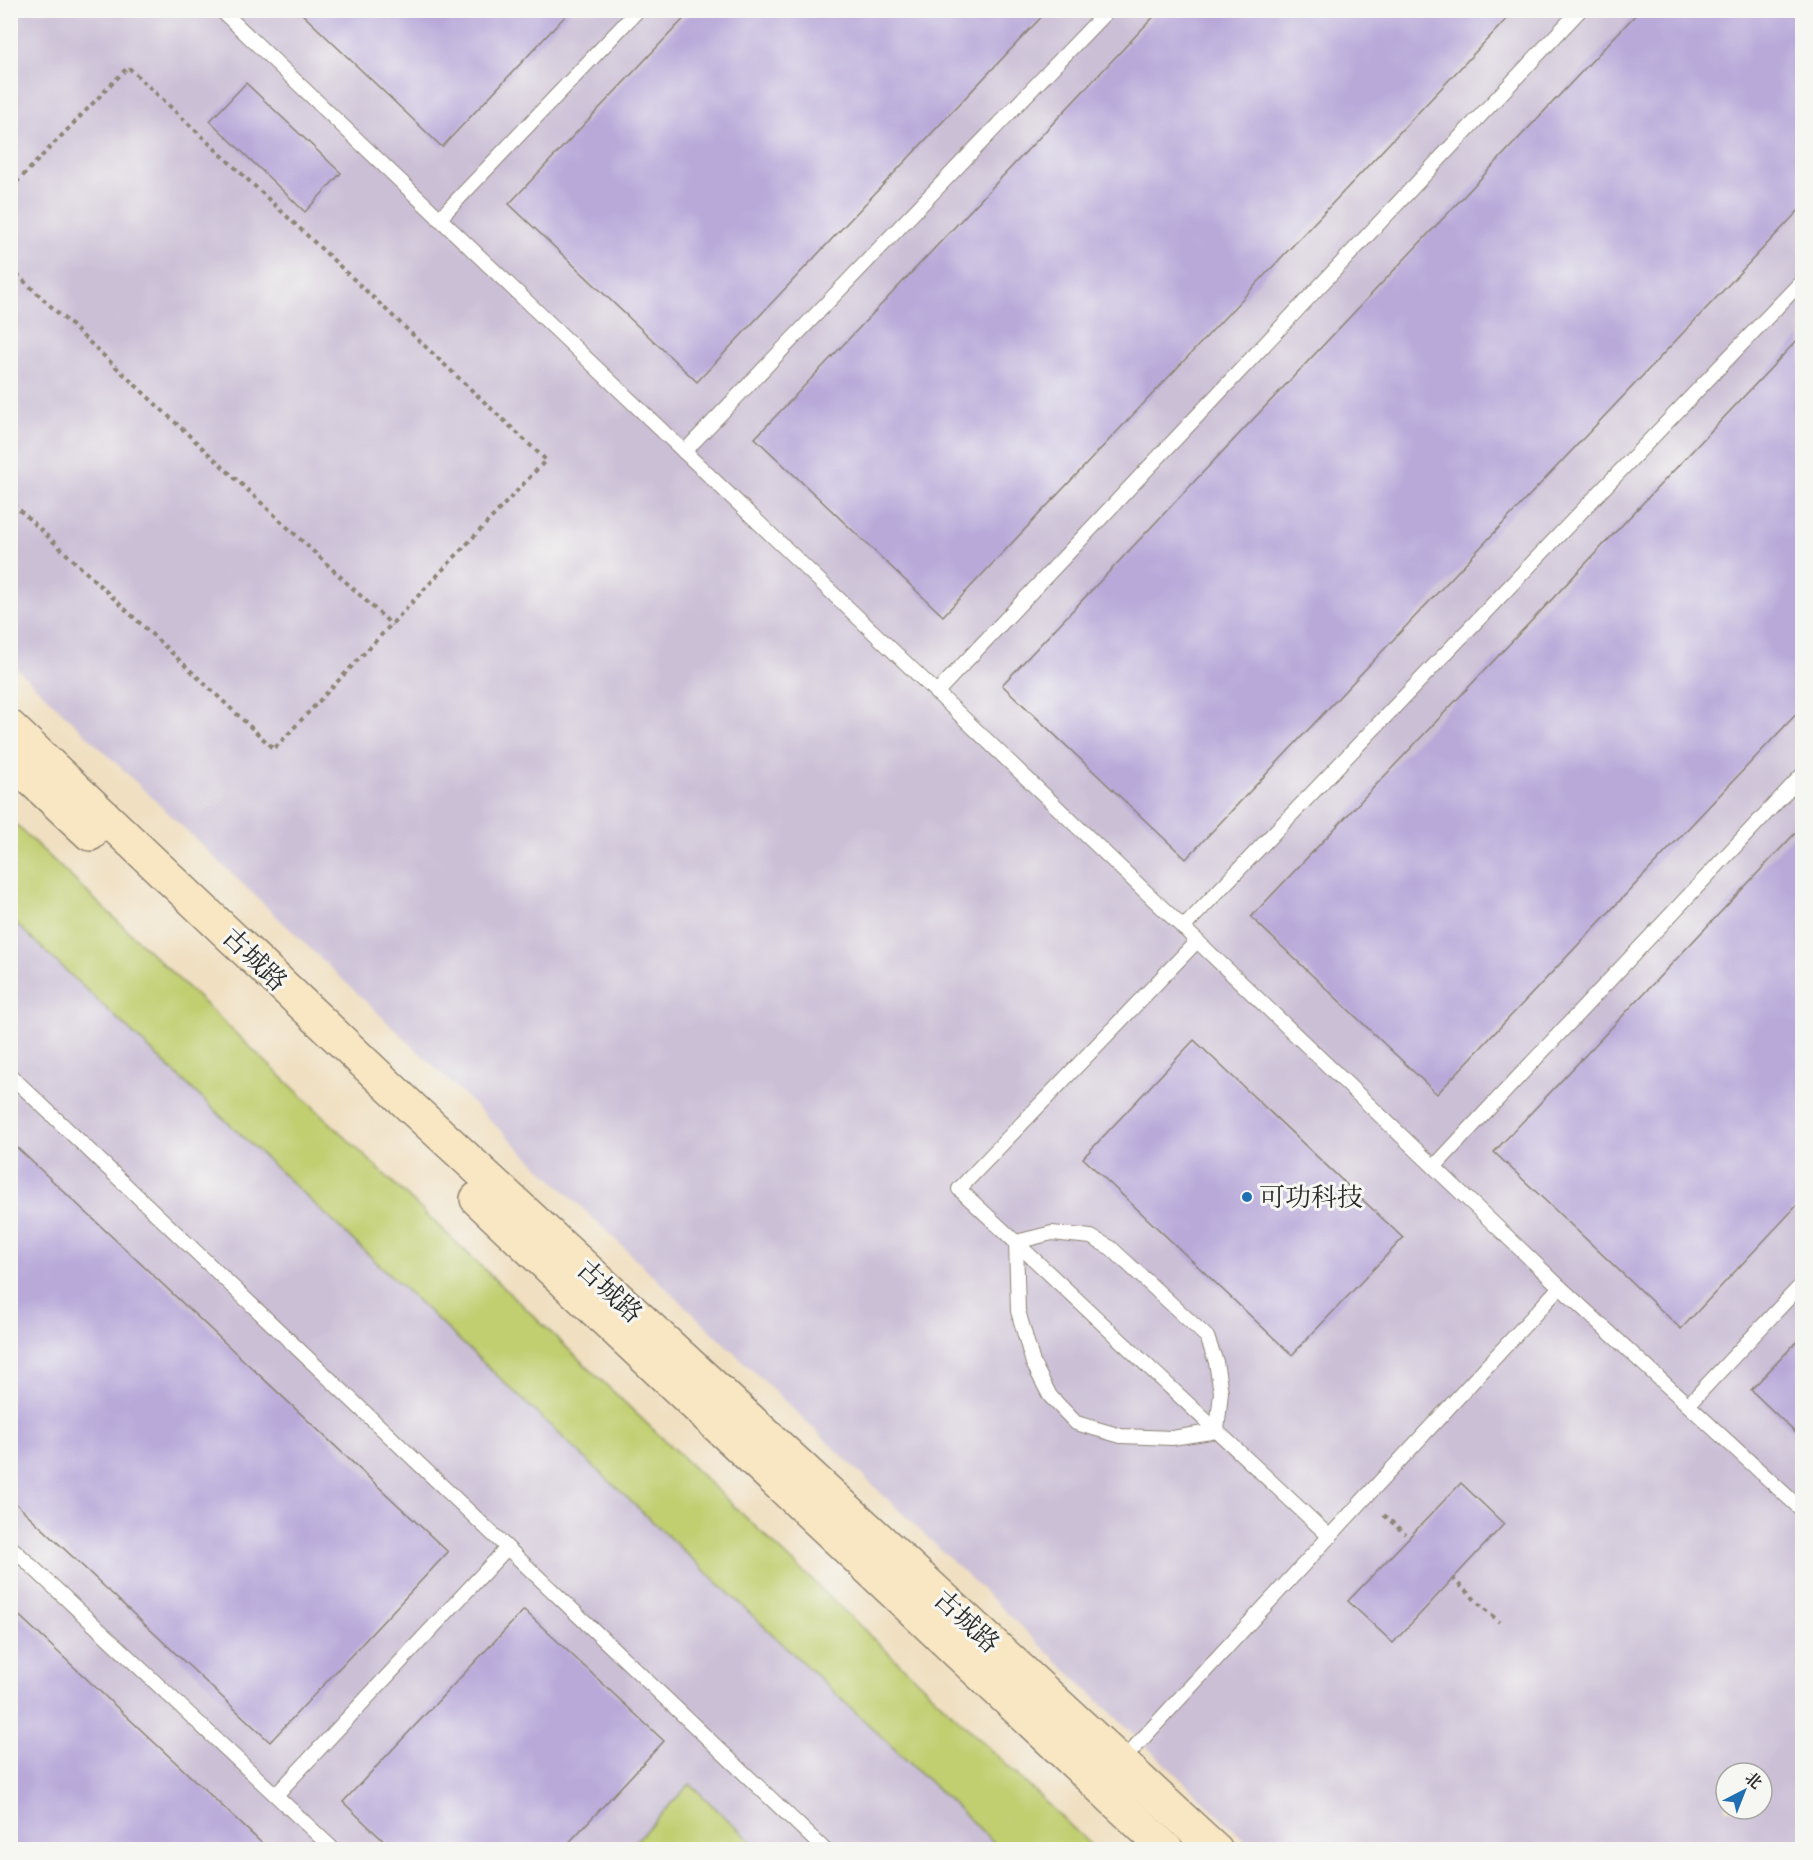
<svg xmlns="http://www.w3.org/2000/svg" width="1813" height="1860" viewBox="0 0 1813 1860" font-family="'IM FELL Double Pica','Noto Serif SC',serif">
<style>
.industrial{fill:#cbbfd6;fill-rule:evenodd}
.green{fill:#c1cf71;stroke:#767d4e;stroke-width:1.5}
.building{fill:#b8a9d9}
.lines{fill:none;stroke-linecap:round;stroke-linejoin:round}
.service-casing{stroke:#8e8576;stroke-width:16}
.secondary-casing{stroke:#8e8576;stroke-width:36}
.path{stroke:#8e8576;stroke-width:4;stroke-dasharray:4.5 4.5;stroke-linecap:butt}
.service{stroke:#fff;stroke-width:14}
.secondary{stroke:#f9e7c3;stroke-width:33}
.poi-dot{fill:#1f6fb2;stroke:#f6f6f2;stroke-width:2}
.labels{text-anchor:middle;stroke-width:6;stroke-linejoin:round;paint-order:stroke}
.street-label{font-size:26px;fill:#2b2b2b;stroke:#f6f6f2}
.poi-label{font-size:26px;fill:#2b2b2b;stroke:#f6f6f2;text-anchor:start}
</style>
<rect width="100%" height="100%" fill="#f6f6f2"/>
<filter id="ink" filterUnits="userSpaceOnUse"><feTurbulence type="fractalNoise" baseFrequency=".0167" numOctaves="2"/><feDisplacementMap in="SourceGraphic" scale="12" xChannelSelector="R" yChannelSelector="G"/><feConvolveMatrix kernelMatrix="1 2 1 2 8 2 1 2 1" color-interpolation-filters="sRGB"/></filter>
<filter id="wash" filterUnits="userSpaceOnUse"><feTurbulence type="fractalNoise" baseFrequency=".008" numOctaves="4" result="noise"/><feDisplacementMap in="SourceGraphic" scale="24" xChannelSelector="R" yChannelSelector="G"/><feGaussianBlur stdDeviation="1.35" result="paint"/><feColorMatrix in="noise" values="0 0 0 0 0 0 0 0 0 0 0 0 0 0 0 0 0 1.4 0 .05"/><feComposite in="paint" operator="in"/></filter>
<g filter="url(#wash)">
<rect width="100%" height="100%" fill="#f0dfc0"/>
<g class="industrial">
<path d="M10,11h1792v1838h-548l-1243,-1186zM1726,1773h36v36h-36z"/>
<polygon points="11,919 1001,1849 11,1849"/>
</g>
<g class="green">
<polygon points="10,820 11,820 1095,1849 1001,1849 11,919"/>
<polygon points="690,1784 759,1849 628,1849"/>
</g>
<g id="blocks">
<g class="building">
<polygon points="298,10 571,10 442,147"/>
<polygon points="692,10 1048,10 697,382 509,204"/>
<polygon points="1160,10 1515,10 943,616 755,438"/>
<polygon points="1640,10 1802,10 1802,207 1186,859 1002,685"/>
<polygon points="246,83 341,173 305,212 210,121"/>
<polygon points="1802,335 1802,708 1437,1094 1251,917"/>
<polygon points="1802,826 1802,1200 1681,1329 1494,1152"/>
<polygon points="1194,1040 1403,1238 1292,1355 1083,1158"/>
<polygon points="10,1141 448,1552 270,1742 10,1498"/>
<polygon points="1802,1336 1802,1439 1751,1390"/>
<polygon points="1461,1483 1504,1524 1393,1643 1348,1601"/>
<polygon points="10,1607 269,1850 10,1850"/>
<polygon points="524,1610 664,1741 562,1850 393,1850 343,1802"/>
</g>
</g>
</g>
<g filter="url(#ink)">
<use href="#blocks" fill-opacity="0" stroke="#8e8576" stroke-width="1.5"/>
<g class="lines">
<defs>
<g id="service">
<polyline points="221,10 1560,1287 1802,1510"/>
<polyline points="439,219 638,10"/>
<polyline points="684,452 1108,10"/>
<polyline points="936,693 1580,10"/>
<polyline points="1183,928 1802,281"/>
<polyline points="1197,941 959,1189 1330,1537"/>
<polyline points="10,1075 825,1850"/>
<polyline points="1434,1167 1802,775"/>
<polygon points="1052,1233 1091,1237 1111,1248 1207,1337 1216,1362 1221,1392 1217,1431 1172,1438 1121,1436 1076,1423 1050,1396 1033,1363 1018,1311 1016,1242"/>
<polyline points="1688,1405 1802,1284"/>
<polyline points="10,1546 334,1850"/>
<polyline points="1121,1762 1560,1287"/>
<polyline points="276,1795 507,1548"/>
</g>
<g id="secondary">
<polyline points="10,727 413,1109 1216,1850"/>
<polyline points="10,759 90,834"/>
<polyline points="477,1199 1167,1850"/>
</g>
</defs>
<use href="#service" class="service-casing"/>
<use href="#secondary" class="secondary-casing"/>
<g class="path">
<polyline points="10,189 128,67 546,460 274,749 10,501"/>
<polyline points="10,268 392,625"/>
<polyline points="1384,1515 1405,1534"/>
<polyline points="1452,1578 1499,1622"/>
</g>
<use href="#service" class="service"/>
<use href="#secondary" class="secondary"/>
</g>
</g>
<circle class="poi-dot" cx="1247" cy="1197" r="6"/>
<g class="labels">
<g class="street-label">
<text transform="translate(255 959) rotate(44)" y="9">古城路</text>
<text transform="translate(610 1291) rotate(43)" y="9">古城路</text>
<text transform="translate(967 1621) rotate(43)" y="9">古城路</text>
</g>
<g class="poi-label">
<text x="1259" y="1206">可功科技</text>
</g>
</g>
<rect width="1813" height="1860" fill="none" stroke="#f6f6f2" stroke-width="36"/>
<g transform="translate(1744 1791) rotate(42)"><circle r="28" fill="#f6f6f2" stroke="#a5a5a2" stroke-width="1.5"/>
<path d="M0-4.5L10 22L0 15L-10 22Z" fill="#1f6fb2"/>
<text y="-9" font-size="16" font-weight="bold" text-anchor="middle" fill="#2b2b2b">北</text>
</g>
</svg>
